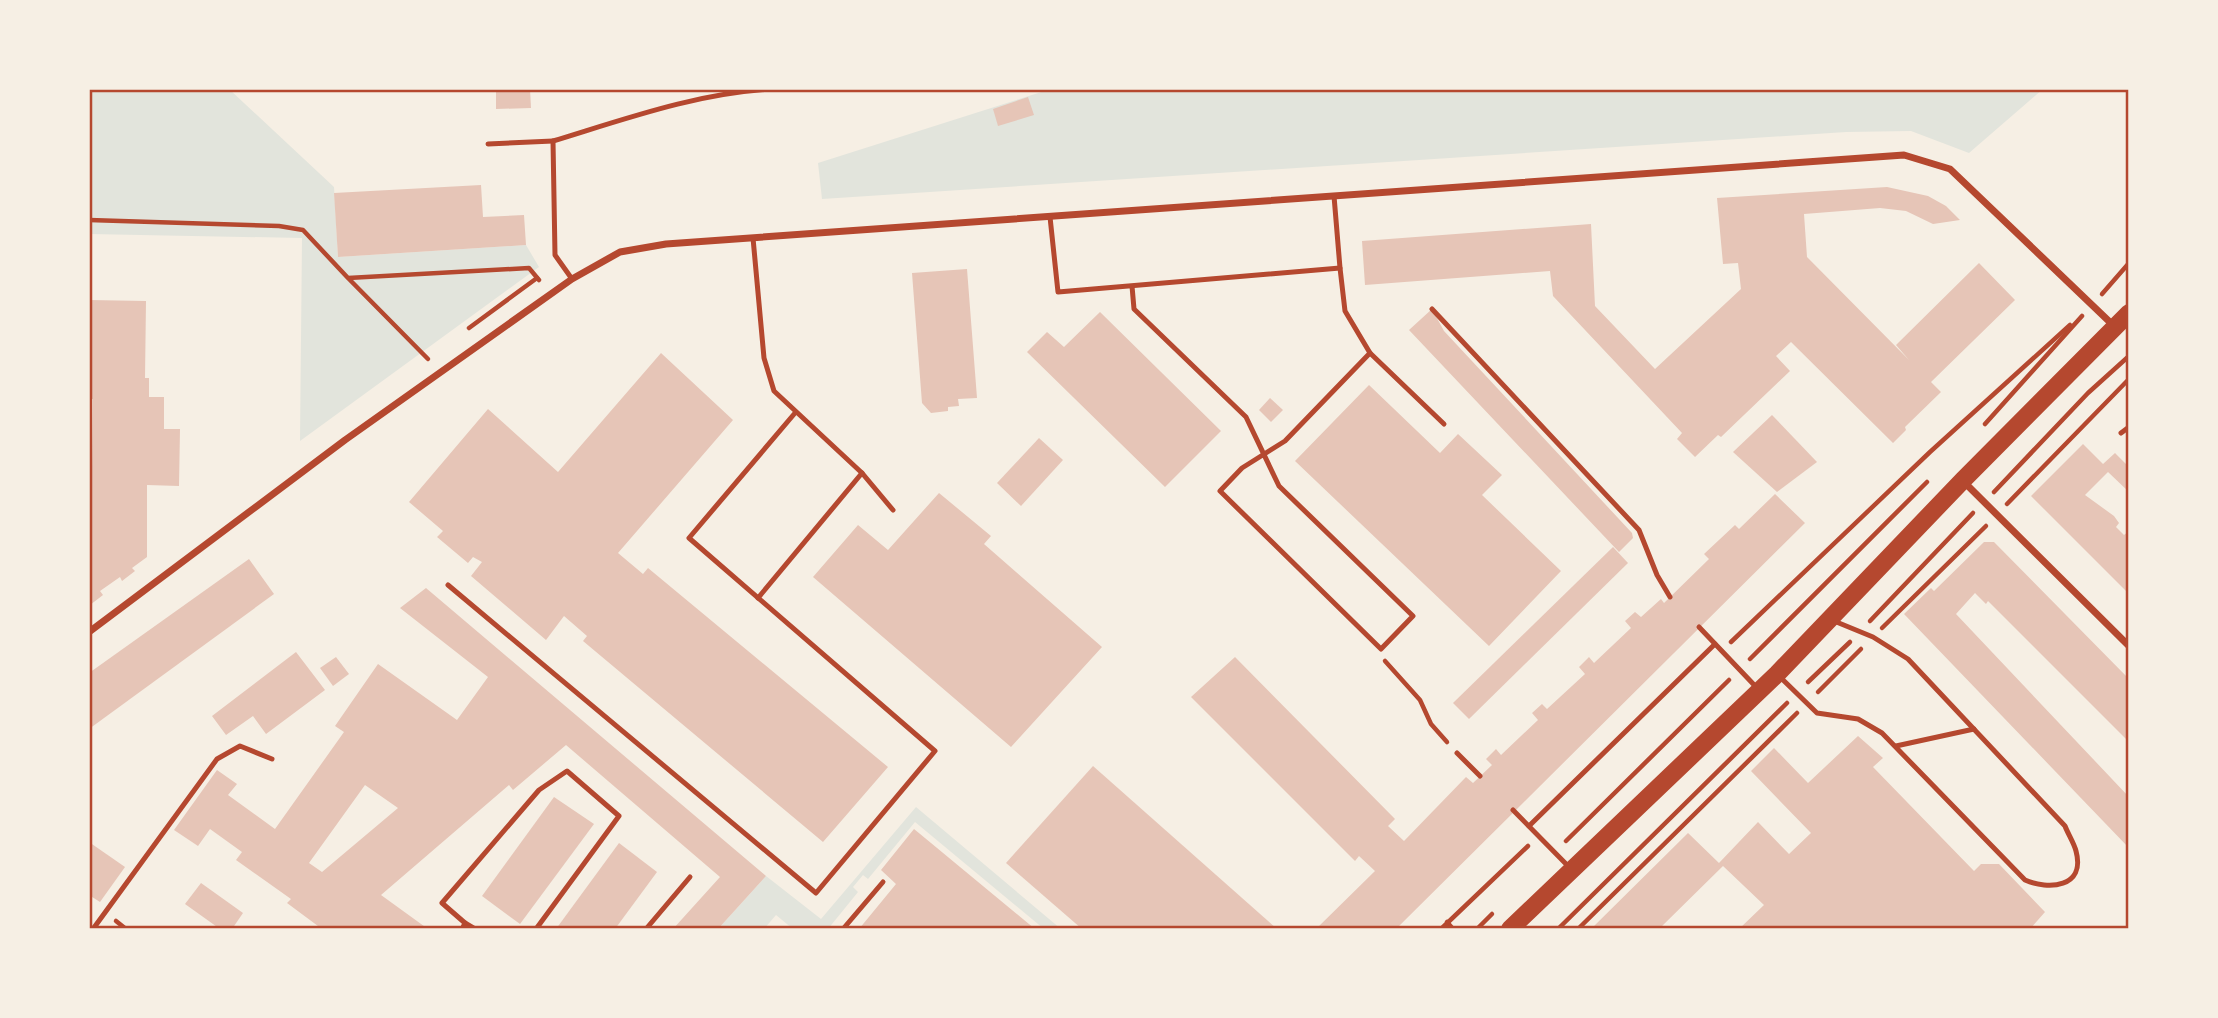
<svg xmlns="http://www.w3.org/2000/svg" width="2218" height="1018" viewBox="0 0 2218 1018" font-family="'Roboto Condensed',sans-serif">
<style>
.green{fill:#e2e4dc}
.building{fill:#e6c5b7;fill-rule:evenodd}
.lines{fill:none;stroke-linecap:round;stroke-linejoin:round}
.path{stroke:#b5482f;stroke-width:4.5}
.service{stroke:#b5482f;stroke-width:5}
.minor{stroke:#b5482f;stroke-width:7}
.primary{stroke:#b5482f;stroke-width:18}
.neatline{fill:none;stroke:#b5482f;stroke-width:2.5}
</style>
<rect width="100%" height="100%" fill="#f6efe4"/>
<g class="green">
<polygon points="89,89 229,89 334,187 338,257 526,245 539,267 300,441 302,238 89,234"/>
<polygon points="1051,89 2043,89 1969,153 1911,131 1846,132 822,199 818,163"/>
<polygon points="916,807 1061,929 1044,929 915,822 868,879 863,875 853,887 858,892 828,929 793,929 776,915 764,929 718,929 766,876 821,919"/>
</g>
<g class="building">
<polygon points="496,89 530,89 531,108 496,109"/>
<polygon points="1028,97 1034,115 998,126 993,109"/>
<polygon points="481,185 483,217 524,215 526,245 338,257 334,193"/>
<polygon points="1887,187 1928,196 1946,206 1960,220 1933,224 1906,211 1880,208 1804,214 1807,257 1909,360 1896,345 1979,263 2015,300 1931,382 1941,392 1905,427 1906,430 1893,443 1791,342 1776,356 1790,371 1721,437 1718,435 1695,457 1677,439 1682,433 1553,296 1550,271 1365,285 1362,241 1591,224 1595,306 1655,369 1741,289 1738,263 1723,264 1717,198"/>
<polygon points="967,269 977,398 958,399 959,406 948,407 948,411 931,413 922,403 912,273"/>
<polygon points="89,300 146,301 145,378 149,378 149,397 164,397 164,429 180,429 179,486 147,485 147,557 132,568 135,571 122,581 120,577 100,591 103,595 90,605 93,399 89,399"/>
<polygon points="1432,309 1444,331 1632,533 1633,538 1619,552 1409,330"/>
<polygon points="1100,312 1221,431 1165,487 1027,352 1047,332 1064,347"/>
<polygon points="661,353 733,420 618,553 643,574 648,568 888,767 823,842 583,641 587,636 564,616 546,640 471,576 482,562 473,557 468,563 437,537 443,531 409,502 488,409 558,472"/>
<polygon points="1369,385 1440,453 1458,434 1502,475 1482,495 1561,571 1489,646 1295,461"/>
<polygon points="1270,398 1283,410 1271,422 1259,410"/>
<polygon points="1772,415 1817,462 1777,492 1733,452"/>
<polygon points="1039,438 1063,460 1021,506 997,483"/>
<polygon points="2083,444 2103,464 2115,453 2129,467 2129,492 2108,472 2085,495 2114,516 2119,523 2116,527 2124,535 2129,531 2129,594 2031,496"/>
<polygon points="939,493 991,536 984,544 1102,647 1011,747 813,577 858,525 888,550"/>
<polygon points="1775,494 1805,523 1396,929 1316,929 1375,871 1359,856 1355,861 1191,697 1235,657 1395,819 1388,826 1404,841 1466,777 1473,783 1492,765 1486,759 1496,749 1501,755 1538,720 1532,713 1542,704 1547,709 1585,674 1579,667 1589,657 1594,663 1631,628 1625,621 1635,612 1641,617 1661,599 1664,603 1709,559 1704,554 1735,525 1739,529"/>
<polygon points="1984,542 1994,542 2129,679 2129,742 1988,601 1986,604 1975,593 1956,614 2129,797 2129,848 1904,614 1931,588 1934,591"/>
<polygon points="1613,547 1628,563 1469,719 1453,703"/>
<polygon points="249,559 274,594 89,729 89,673"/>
<path d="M426,588l340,288 -48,53h-45l47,-52 -154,-132 -53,45 -4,-5 -128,110 47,34h-106l-35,-26 4,-4 -55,-39 6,-8 -32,-23 -12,17 -24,-16 43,-60 20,14 -9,11 47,34 69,-97 -9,-6 43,-62 79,56 31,-43 -88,-69zM365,785l33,23 -76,64 -13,-9z"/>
<polygon points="296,652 325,690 266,734 253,716 226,735 212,716"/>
<polygon points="336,657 349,674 333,686 320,668"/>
<polygon points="1858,736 1883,758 1873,767 1974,871 1981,864 1999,864 2045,912 2030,929 1739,929 1764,905 1723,866 1659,929 1591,929 1688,833 1719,863 1758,822 1789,854 1811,833 1751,771 1774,748 1808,783"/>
<polygon points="1093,766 1277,929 1082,929 1006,863"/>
<polygon points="554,797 594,824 520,924 482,896"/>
<polygon points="914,829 931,843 1035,929 859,929 896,884 881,870"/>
<polygon points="89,842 125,867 100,902 89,895"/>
<polygon points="619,843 657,872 615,929 556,929"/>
<polygon points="201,883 243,913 232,929 220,929 185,904"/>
</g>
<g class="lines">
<g class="path">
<polyline points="89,220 279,226 303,230 348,278 529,268 539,280"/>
<polyline points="349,279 428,359"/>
<polyline points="2102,294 2129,263"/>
<polyline points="469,328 537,278"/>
<polyline points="1985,424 2082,316"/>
<polyline points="1994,492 2088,393 2129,356"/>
<polyline points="2007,504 2129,379"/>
<polyline points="1870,621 1973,513"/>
<polyline points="1882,628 1986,526"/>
<polyline points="1731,642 1930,452 2070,325"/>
<polyline points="1750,659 1927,482"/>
<polyline points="1385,661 1420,700 1431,724 1447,742"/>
<polyline points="1808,682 1850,642"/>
<polyline points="1818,692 1861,649"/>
<polyline points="1566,841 1729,680"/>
<polyline points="116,921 126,929"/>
<polyline points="1447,922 1453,929"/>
<polyline points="1441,929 1528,846"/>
<polyline points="1477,929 1492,914"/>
<polyline points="1558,929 1787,703"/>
<polyline points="1578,929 1797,713"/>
</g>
<g class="service">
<polyline points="488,144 553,141"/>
<polyline points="1334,196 1340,268"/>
<polyline points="1050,217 1058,292 1340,268 1345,311 1370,353 1285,441 1242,468 1220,491 1381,649 1413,616 1279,486 1246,417 1134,309 1132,286"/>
<polyline points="753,238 764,358 774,391 862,473 893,510"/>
<path d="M572,279l-17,-24 -2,-114c72,-22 144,-48 219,-52"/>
<polyline points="1432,309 1639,530 1657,575 1670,597"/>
<polyline points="1370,353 1444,424"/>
<polyline points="2121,433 2129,427"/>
<polyline points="448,585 816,893 935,751 689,538 795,413"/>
<polyline points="758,598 862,473"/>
<polyline points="1699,627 1758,689"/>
<path d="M1779,676l38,37 41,6 24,14 143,147c23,10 61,8 51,-29 -2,-8 -8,-17 -11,-25l-157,-167 -35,-22 -39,-16"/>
<polyline points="1896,746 1974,729"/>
<polyline points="1457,753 1480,776"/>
<polyline points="1513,810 1570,868"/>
<polyline points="1529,826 1715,644"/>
<polyline points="465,923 442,903 539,790 567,771 619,816 536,929"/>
<polyline points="93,929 217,759 240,746 272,759"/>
<polyline points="462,929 465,923 475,929"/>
<polyline points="646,929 690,877"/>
<polyline points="843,929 883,882"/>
</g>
<g class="minor">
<polyline points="1963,481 2129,646"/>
<polyline points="89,632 345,440 572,279 620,252 666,244 1904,155 1950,169 2115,327"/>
</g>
<polyline class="primary" points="1510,929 1777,674 1963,480 2129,313"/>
</g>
<rect width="2218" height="1018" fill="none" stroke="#f6efe4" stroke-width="182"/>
<rect x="91" y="91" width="2036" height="836" class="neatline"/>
</svg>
